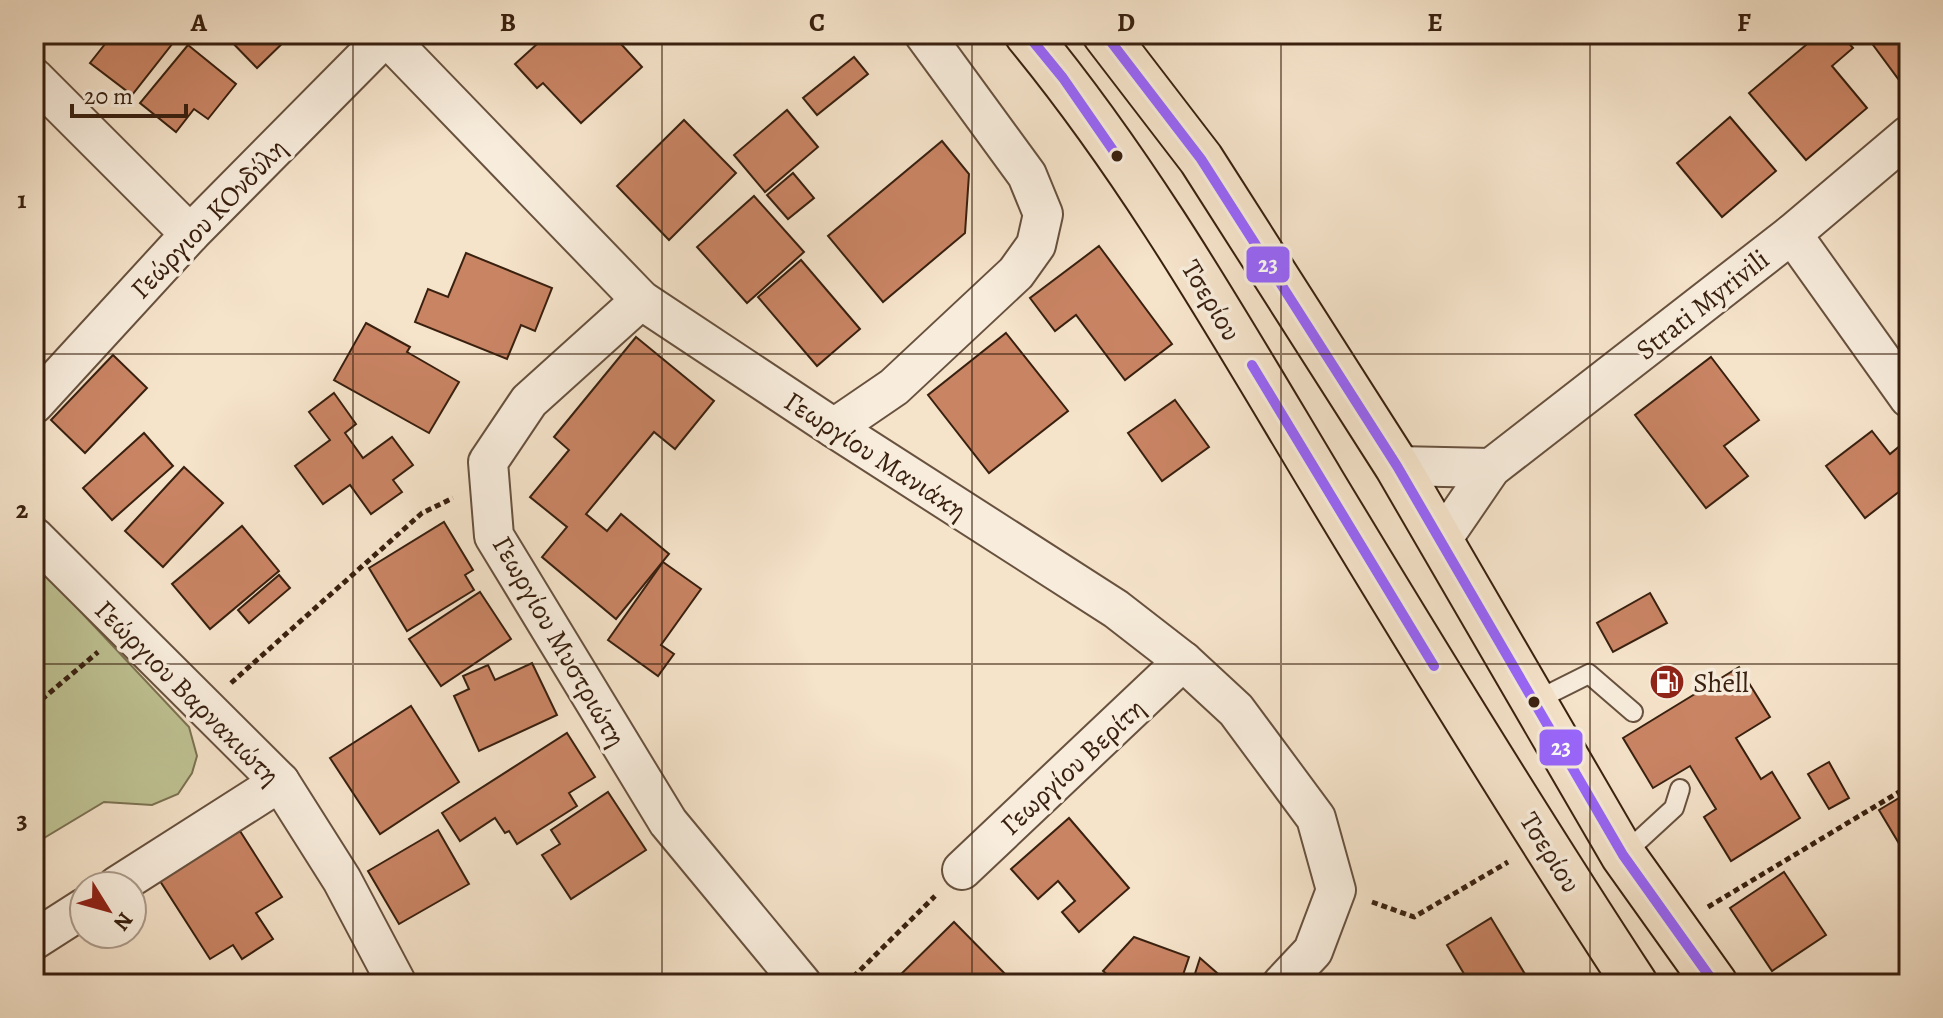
<svg xmlns="http://www.w3.org/2000/svg" width="1943" height="1018" viewBox="0 0 1943 1018" font-family="Alegreya,serif">
<style>
.green{fill:#bfc394;stroke:#7c7252;stroke-width:2}
.building{fill:#c98464;stroke:#39200f;stroke-width:2}
.lines{fill:none;stroke-linecap:round;stroke-linejoin:round}
.service-casing{stroke:#68513e;stroke-width:22}
.minor-casing{stroke:#68513e;stroke-width:42}
.primary-casing{stroke:#39200f;stroke-width:48}
.path{stroke:#39200f;stroke-width:5;stroke-dasharray:6 4;stroke-linecap:butt}
.service{stroke:#f8eddd;stroke-width:18}
.minor{stroke:#f8eddd;stroke-width:38}
.primary{stroke:#f5e3ca;stroke-width:44}
.bus-1-casing{stroke:#f8eddd;stroke-width:16}
.bus-1{stroke:#96f;stroke-width:10}
.grid{fill:none;stroke:#39200f;stroke-width:2;stroke-opacity:0.55}
.bus-dot{fill:#39200f;stroke:#f8eddd;stroke-width:3}
.labels{text-anchor:middle;stroke-width:7;stroke-linejoin:round;paint-order:stroke}
.street-label{font-size:28px;fill:#39200f;stroke:#f8eddd}
.poi-label{font-size:28px;fill:#39200f;stroke:#f8eddd;text-anchor:start}
.line-badge{stroke:#f8eddd;stroke-width:3}
.badge-label{font-size:22px;text-anchor:middle;font-weight:bold;fill:#fff}
.neatline{fill:none;stroke:#39200f;stroke-width:3}
.grid-label{font-size:26px;text-anchor:middle;font-weight:bold;fill:#39200f}
</style>
<rect width="100%" height="100%" fill="#f5e3ca"/>
<filter id="stains"><feTurbulence type="fractalNoise" baseFrequency=".0025" numOctaves="4"/><feColorMatrix values="0 0 0 0 .2 0 0 0 0 .09 0 0 0 0 .02 0 0 0 .5 -.17"/></filter>
<radialGradient id="worn" r=".72"><stop offset=".6" stop-color="#630" stop-opacity="0"/><stop offset="1" stop-color="#630" stop-opacity=".3"/></radialGradient>
<polygon class="green" points="34,562 189,727 197,756 192,773 178,794 152,805 104,802 34,844"/>
<g class="building">
<polygon points="113,34 180,34 132,95 90,63"/>
<polygon points="224,34 292,34 257,68"/>
<polygon points="548,34 612,34 642,67 581,123 543,83 537,88 515,64"/>
<polygon points="1819,34 1841,34 1853,48 1832,66 1867,108 1806,160 1749,93"/>
<polygon points="1865,34 1909,34 1909,72 1899,80"/>
<polygon points="188,45 236,84 208,119 194,109 176,132 140,103"/>
<polygon points="854,57 868,74 817,115 803,98"/>
<polygon points="787,110 818,147 765,192 734,155"/>
<polygon points="1730,117 1776,171 1722,217 1677,163"/>
<polygon points="684,120 736,173 669,240 617,186"/>
<polygon points="942,141 969,174 965,233 883,302 828,236"/>
<polygon points="793,173 814,198 788,219 767,195"/>
<polygon points="754,196 804,252 747,303 697,247"/>
<polygon points="1099,246 1172,344 1125,380 1076,315 1055,331 1030,298"/>
<polygon points="466,253 552,288 535,331 521,325 507,359 415,322 428,289 448,297"/>
<polygon points="801,260 860,329 817,366 758,297"/>
<polygon points="366,323 410,347 407,352 459,382 429,433 334,380"/>
<polygon points="1006,333 1068,411 989,473 928,395"/>
<polygon points="636,337 714,401 675,449 654,432 586,514 607,531 621,514 669,554 616,619 542,557 567,527 530,497 569,450 554,437"/>
<polygon points="113,355 147,388 85,453 51,420"/>
<polygon points="1711,357 1759,420 1724,446 1748,476 1706,508 1635,415"/>
<polygon points="334,393 356,424 345,433 363,458 392,437 413,465 393,480 402,492 371,514 350,485 323,504 295,466 330,440 309,412"/>
<polygon points="1175,400 1209,447 1162,481 1128,433"/>
<polygon points="1872,431 1890,454 1901,445 1909,455 1909,484 1865,518 1826,466"/>
<polygon points="144,433 173,466 112,520 83,488"/>
<polygon points="184,467 223,503 163,567 125,531"/>
<polygon points="444,522 473,570 465,575 474,590 407,631 369,568"/>
<polygon points="242,526 279,571 210,629 172,584"/>
<polygon points="663,562 701,589 661,645 674,654 658,676 608,640"/>
<polygon points="279,575 290,588 249,623 238,610"/>
<polygon points="480,592 511,639 441,686 409,639"/>
<polygon points="1650,593 1667,623 1613,652 1597,623"/>
<polygon points="532,663 557,715 479,751 454,696 469,689 463,676 488,665 495,680"/>
<polygon points="1739,667 1770,717 1736,738 1761,779 1772,772 1800,818 1731,861 1704,817 1716,809 1690,766 1653,788 1623,738"/>
<polygon points="411,706 459,782 380,834 330,758"/>
<polygon points="567,733 595,777 569,793 577,806 517,844 509,831 505,833 495,818 460,841 442,813"/>
<polygon points="1829,762 1849,798 1829,809 1808,774"/>
<polygon points="608,792 646,850 571,899 542,855 560,844 551,830"/>
<polygon points="1909,792 1909,856 1907,857 1879,810"/>
<polygon points="1069,818 1129,888 1079,932 1062,912 1075,901 1058,881 1038,899 1011,869"/>
<polygon points="438,830 469,884 399,924 368,871"/>
<polygon points="240,831 282,897 256,913 273,939 242,959 233,945 210,959 160,881"/>
<polygon points="1784,872 1826,935 1772,971 1730,908"/>
<polygon points="1491,918 1531,984 1470,984 1447,945"/>
<polygon points="954,922 1015,984 891,984"/>
<polygon points="1134,937 1189,957 1183,975 1192,983 1200,958 1225,980 1222,984 1118,984 1103,971"/>
</g>
<g class="lines">
<defs>
<g id="service">
<polyline points="1535,701 1589,674 1633,712"/>
<polyline points="1624,854 1674,808 1680,789"/>
</g>
<g id="minor">
<polyline points="384,34 641,300 834,428 1116,609 1183,661 1236,710 1316,818 1336,890 1313,951 1282,984"/>
<polyline points="34,78 190,234"/>
<polyline points="1792,234 1909,398"/>
<polyline points="641,300 529,401 488,462 494,536 668,822 802,984"/>
<polyline points="34,404 190,234 386,36"/>
<polyline points="834,428 894,387 1016,273 1036,245 1043,214 1027,175 924,34"/>
<polyline points="1397,466 1491,468"/>
<polyline points="34,537 280,782 342,880 397,984"/>
<polyline points="1441,541 1491,468 1792,234 1909,135"/>
<polyline points="962,870 1183,661"/>
<polyline points="117,886 280,782"/>
<polyline points="34,940 84,908"/>
</g>
<g id="primary">
<path d="M1027,34c114,138 203,295 295,448 102,169 205,337 313,502"/>
<polyline points="1105,34 1201,159 1397,466 1623,855 1715,984"/>
</g>
</defs>
<use href="#service" class="service-casing"/>
<use href="#minor" class="minor-casing"/>
<use href="#primary" class="primary-casing"/>
<g class="path">
<polyline points="231,683 422,513 453,498"/>
<polyline points="34,706 98,652"/>
<polyline points="1372,902 1414,917 1508,862"/>
<polyline points="1708,907 1909,786"/>
<polyline points="846,984 935,896"/>
</g>
<use href="#service" class="service"/>
<use href="#minor" class="minor"/>
<use href="#primary" class="primary"/>
<defs>
<g id="bus-1">
<polyline points="1027,34 1063,78 1117,156"/>
<polyline points="1105,34 1201,159 1397,466 1623,855 1715,984"/>
<polyline points="1252,365 1434,666"/>
</g>
</defs>
<use href="#bus-1" class="bus-1-casing"/>
<use href="#bus-1" class="bus-1"/>
</g>
<path class="grid" d="M353,34v950M662,34v950M972,34v950M1281,34v950M1590,34v950M34,354h1875M34,664h1875"/>
<defs>
<symbol id="fuel-disc" viewBox="-11 -11 22 22"><circle r="9.5" fill="#8f2418" stroke="#f8eddd"/><path d="M-5.5-6h7V0h2V4h1.3V-2.5L3-4.5l.8-.8L6-3V5H2.5V1h-1V6h-7ZM-4.2-4.7v3.2H.2V-4.7Z" fill="#fff"/></symbol>
</defs>
<g fill-rule="evenodd">
<use href="#fuel-disc" x="1647" y="662" width="40" height="40"/>
</g>
<g class="bus-dot">
<circle cx="1117" cy="156" r="7"/>
<circle cx="1534" cy="702" r="7"/>
</g>
<g class="labels">
<g class="street-label">
<text transform="translate(208 218) rotate(-46)" y="10">Γεώργιου ΚΟνδύλη</text>
<text transform="translate(1212 300) rotate(59)" y="10">Τσερίου</text>
<text transform="translate(1702 304) rotate(-38)" y="10">Strati Myrivili</text>
<text transform="translate(876 455) rotate(33)" y="10">Γεωργίου Μανιάκη</text>
<text transform="translate(560 641) rotate(60)" y="10">Γεωργίου Μυστριώτη</text>
<text transform="translate(188 692) rotate(45)" y="10">Γεώργιου Βαρνακιώτη</text>
<text transform="translate(1072 766) rotate(-43)" y="10">Γεωργίου Βερίτη</text>
<text transform="translate(1551 852) rotate(58)" y="10">Τσερίου</text>
</g>
<g class="poi-label">
<text x="1693" y="692">Shell</text>
</g>
</g>
<g class="line-badge">
<rect x="1245" y="245" width="46" height="39" rx="8" fill="#96f"/>
<rect x="1538" y="728" width="46" height="39" rx="8" fill="#96f"/>
</g>
<g class="badge-label">
<text x="1268" y="272">23</text>
<text x="1561" y="755">23</text>
</g>
<rect width="1943" height="1018" fill="none" stroke="#f5e3ca" stroke-width="88"/>
<g transform="translate(108 910) rotate(127)"><circle r="38" fill="#f8eddd" stroke="#ac9b8b" stroke-width="2"/>
<path d="M0-6L14 30L0 20L-14 30Z" fill="#8f2418"/>
<text y="-12" font-size="22" font-weight="bold" text-anchor="middle" fill="#39200f">N</text>
</g>
<path d="M72 104v12h114v-12" fill="none" stroke="#39200f" stroke-width="4"/>
<text x="84" y="104" font-size="24" fill="#39200f" stroke="#f8eddd" stroke-width="6" paint-order="stroke">20 m</text>
<rect x="44" y="44" width="1855" height="930" class="neatline"/>
<g class="grid-label">
<text x="199" y="31">A</text>
<text x="508" y="31">B</text>
<text x="817" y="31">C</text>
<text x="1126" y="31">D</text>
<text x="1435" y="31">E</text>
<text x="1744" y="31">F</text>
<text x="22" y="208">1</text>
<text x="22" y="518">2</text>
<text x="22" y="828">3</text>
</g>
<rect width="100%" height="100%" filter="url(#stains)"/>
<rect width="100%" height="100%" fill="url(#worn)"/>
</svg>
